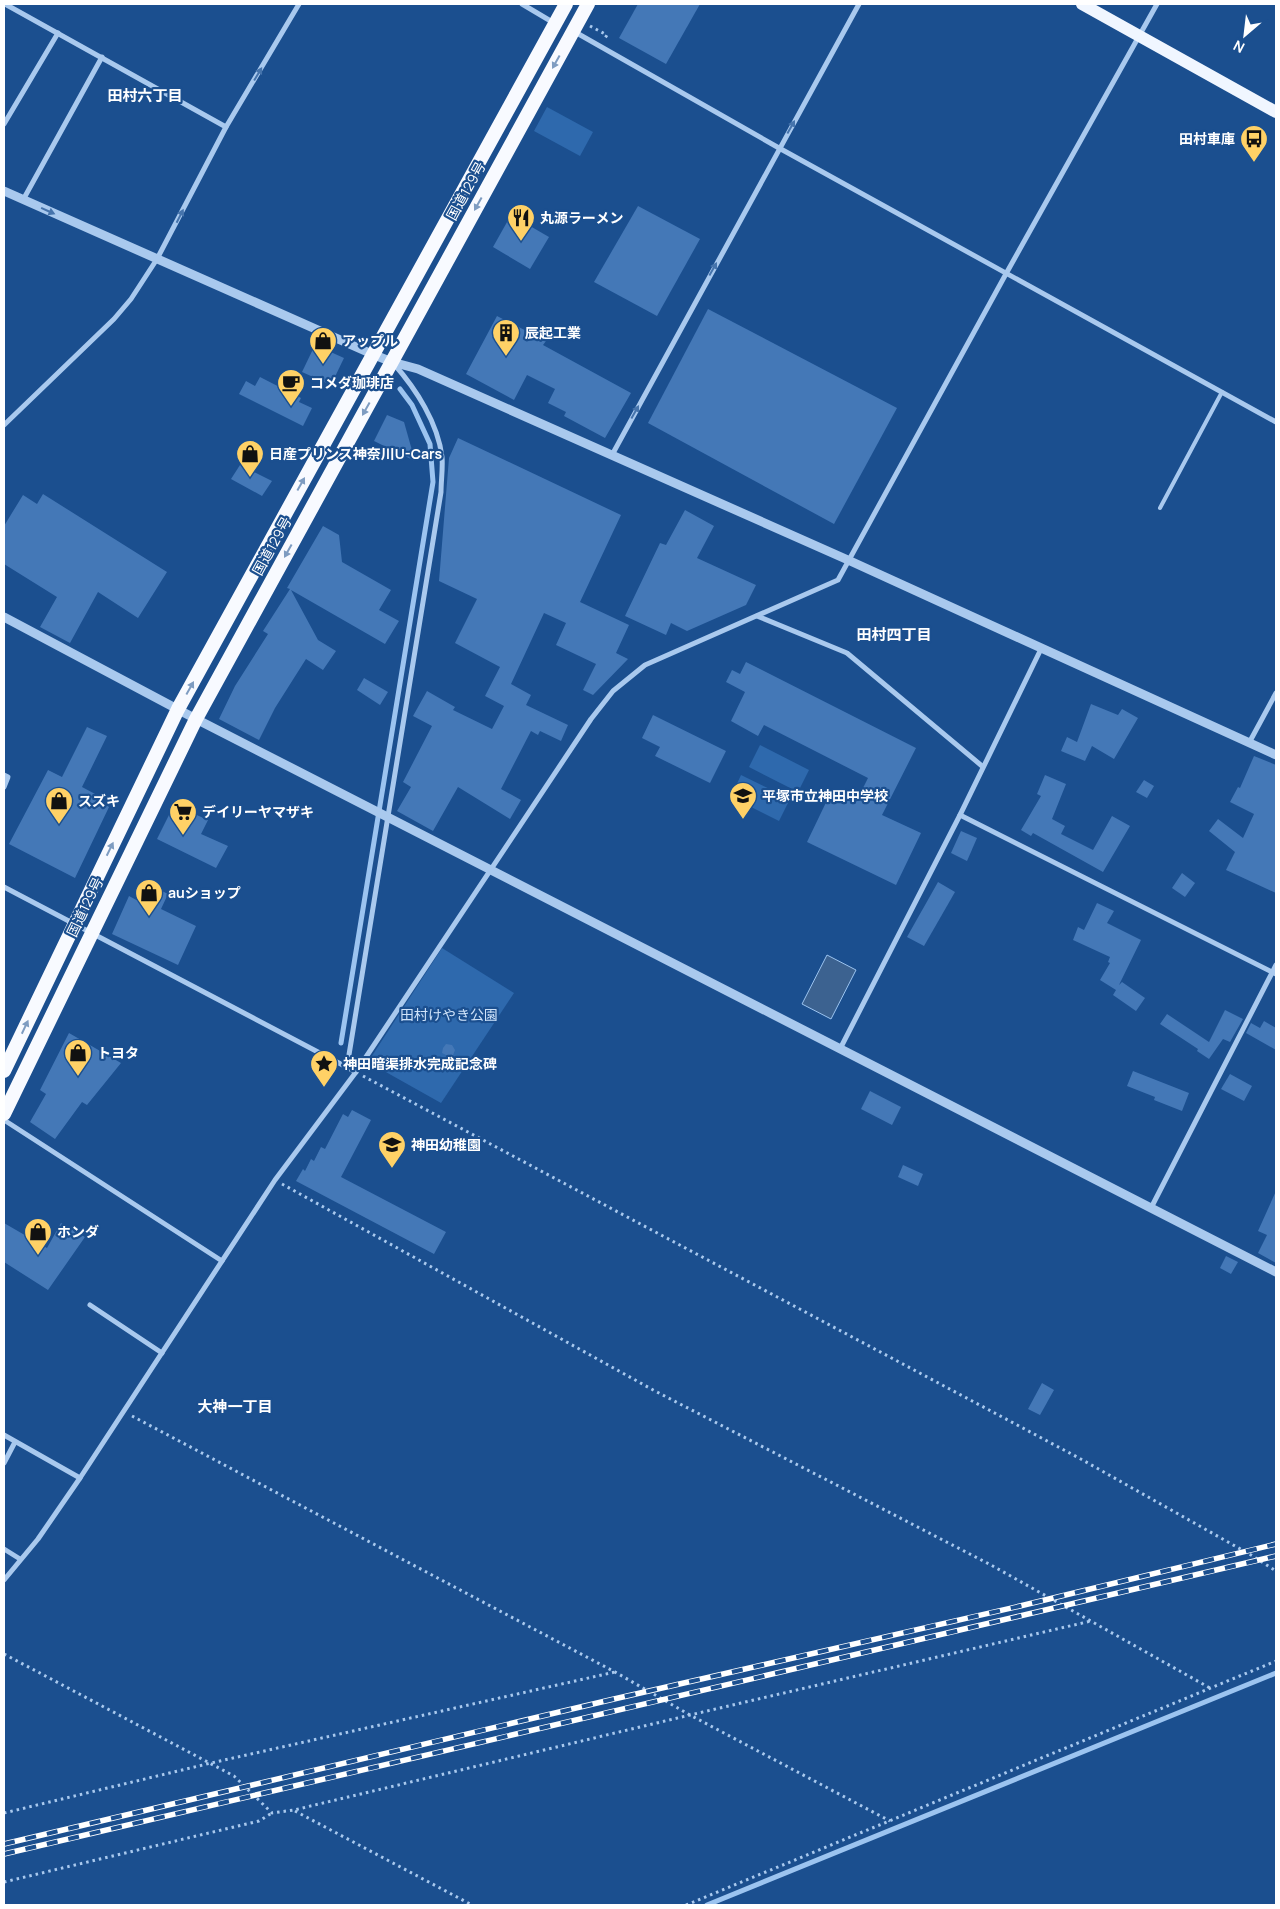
<svg xmlns="http://www.w3.org/2000/svg" width="1280" height="1909" viewBox="0 0 1280 1909" font-family="Manrope,'Noto Sans JP',sans-serif">
<style>
.green{fill:#2e69ad}
.water{fill:#3c6290;stroke:#9cc4f0}
.lines{fill:none;stroke-linecap:round;stroke-linejoin:round}
.stream{stroke:#9cc4f0;stroke-width:5}
.building{fill:#4478b7}
.path{stroke:#a9c9ee;stroke-width:3;stroke-dasharray:2.5 4;stroke-linecap:butt}
.service{stroke:#a9c9ee;stroke-width:4}
.minor{stroke:#a9c9ee;stroke-width:5}
.tertiary{stroke:#a9c9ee;stroke-width:9}
.primary{stroke:#f0f6ff;stroke-width:12}
.trunk{stroke:#f8faff;stroke-width:14}
.rail-casing{stroke:#fff;stroke-width:5.5}
.rail{stroke:#1b4f8f;stroke-width:4;stroke-dasharray:11;stroke-linecap:butt}
.oneway{fill:#7e9cc1}
.oneway2{fill:#4674ac}
.labels{text-anchor:middle;stroke-width:4.5;stroke-linejoin:round;paint-order:stroke}
.poi-label{font-size:14px;font-weight:bold;fill:#fff;stroke:#1b4f8f;text-anchor:start}
.street-label{font-size:14px;fill:#fff;stroke:#1b4f8f}
.park-label{font-size:14px;fill:#cfe3fa;stroke:#1b4f8f}
.neighbourhood-label{font-size:15px;font-weight:bold;fill:#fff;stroke:#1b4f8f}
</style>
<rect width="100%" height="100%" fill="#1b4f8f"/>
<g class="green">
<polygon points="547,107 593,132 580,156 534,131"/>
<polygon points="760,745 809,770 798,792 749,767"/>
<polygon points="741,775 790,799 779,821 731,797"/>
<polygon points="442,948 514,993 441,1103 368,1062"/>
</g>
<polygon class="water" points="827,955 856,970 831,1019 802,1004"/>
<g class="lines">
<g class="stream">
<polyline points="341,1043 433,482 430,444 412,405 400,389"/>
<polyline points="707,1905 1276,1673"/>
</g>
</g>
<g class="building">
<polygon points="638,4 700,4 666,64 619,38"/>
<polygon points="638,206 700,239 657,316 594,282"/>
<polygon points="511,215 549,237 530,269 493,247"/>
<polygon points="708,309 897,408 834,524 648,423"/>
<polygon points="497,316 546,341 543,345 631,393 605,438 564,416 566,412 548,403 555,389 527,375 514,400 466,374"/>
<polygon points="315,345 344,358 331,385 302,372"/>
<polygon points="260,377 301,398 299,402 312,408 303,426 239,394 246,381 255,386"/>
<polygon points="387,415 404,422 415,461 374,441"/>
<polygon points="458,438 621,515 580,602 629,625 616,653 628,659 593,695 583,690 596,664 556,645 566,623 544,613 511,684 531,695 526,705 568,725 561,741 540,731 538,735 531,731 501,789 521,800 510,819 458,787 433,831 397,811 411,787 403,782 432,726 413,716 427,691 455,707 453,710 492,729 504,706 485,696 500,667 455,643 477,599 439,581 449,458"/>
<polygon points="240,465 272,481 262,496 231,479"/>
<polygon points="43,494 167,572 138,618 98,592 70,643 40,627 57,597 4,564 4,526 23,495 37,504"/>
<polygon points="685,510 714,526 697,558 756,585 746,605 687,631 671,623 666,635 625,616 660,543 666,545"/>
<polygon points="323,526 339,535 342,562 391,590 379,610 399,621 385,644 291,590 318,640 336,651 323,670 306,659 275,708 259,740 219,719 235,686 268,634 263,631 290,589 287,588"/>
<polygon points="746,662 916,748 882,815 921,833 896,885 807,842 832,790 856,802 868,778 764,725 758,736 731,721 745,692 726,682 732,670 740,674"/>
<polygon points="364,678 388,692 380,705 357,690"/>
<polygon points="1091,704 1118,715 1122,709 1138,718 1114,759 1092,746 1085,761 1061,751 1067,737 1077,742"/>
<polygon points="653,715 726,751 710,783 655,756 660,747 642,738"/>
<polygon points="87,727 107,736 82,787 97,795 96,799 109,807 75,878 9,844 48,770 62,777"/>
<polygon points="1254,756 1276,765 1276,893 1226,870 1235,852 1209,831 1218,819 1243,838 1254,814 1230,802 1238,787 1240,788"/>
<polygon points="1045,775 1066,784 1052,819 1065,826 1061,834 1093,850 1112,816 1130,826 1103,872 1033,833 1031,836 1021,830 1041,796 1037,794"/>
<polygon points="1144,780 1154,786 1147,798 1136,792"/>
<polygon points="174,805 208,820 201,834 228,846 216,868 157,839"/>
<polygon points="961,831 977,838 967,861 951,853"/>
<polygon points="1182,873 1195,883 1185,897 1172,888"/>
<polygon points="938,882 955,892 924,946 907,937"/>
<polygon points="150,885 168,894 161,909 196,926 178,965 112,934 129,896 142,903"/>
<polygon points="1097,903 1114,911 1107,923 1141,940 1119,985 1122,982 1145,998 1136,1011 1113,995 1116,990 1100,980 1110,963 1108,962 1110,957 1073,940 1078,927 1084,930"/>
<polygon points="1225,1010 1243,1019 1230,1042 1223,1039 1209,1059 1197,1051 1198,1049 1160,1024 1167,1014 1209,1042"/>
<polygon points="1264,1021 1276,1028 1276,1050 1246,1033 1251,1023 1260,1028"/>
<polygon points="69,1033 121,1063 87,1105 82,1102 55,1139 30,1122 46,1094 40,1090"/>
<polygon points="446,1044 452,1045 455,1050 452,1058 442,1053 443,1048"/>
<polygon points="1133,1071 1189,1093 1182,1111 1154,1100 1155,1097 1127,1086"/>
<polygon points="1230,1074 1252,1086 1244,1101 1221,1089"/>
<polygon points="870,1091 901,1107 892,1125 861,1109"/>
<polygon points="352,1110 371,1120 341,1177 446,1232 434,1254 296,1181 303,1169 305,1171 311,1159 314,1161 321,1147 325,1149 343,1114 348,1117"/>
<polygon points="903,1165 923,1174 918,1186 898,1177"/>
<polygon points="1276,1191 1276,1263 1258,1253 1267,1235 1258,1231"/>
<polygon points="4,1223 47,1248 61,1223 85,1237 48,1290 4,1262"/>
<polygon points="1226,1256 1238,1262 1231,1274 1220,1268"/>
<polygon points="1042,1383 1054,1390 1040,1415 1028,1409"/>
</g>
<g class="lines">
<g class="path">
<polyline points="590,26 607,35 605,38"/>
<polyline points="363,1076 1079,1458 1251,1555 1276,1571"/>
<polyline points="282,1184 655,1391 991,1565 1210,1688"/>
<polyline points="132,1416 615,1672 690,1715 890,1821"/>
<polyline points="4,1654 234,1776 272,1813 294,1810 690,1715 1091,1621"/>
<polyline points="295,1811 472,1905"/>
<polyline points="4,1813 211,1763 615,1672"/>
<polyline points="4,1882 259,1821 272,1813"/>
<polyline points="686,1905 1276,1661"/>
</g>
<polyline class="service" points="1160,508 1222,392"/>
<g class="minor">
<polyline points="5,4 226,127"/>
<polyline points="522,4 554,23"/>
<polyline points="575,32 779,148 1276,422"/>
<polyline points="4,124 58,33"/>
<polyline points="23,200 102,57"/>
<polyline points="4,425 114,319 131,299 157,259 226,127 299,4"/>
<polyline points="612,455 859,4"/>
<polyline points="757,616 847,653 982,766"/>
<polyline points="1249,743 1276,693"/>
<polyline points="4,775 8,777 4,787"/>
<polyline points="960,815 1276,974"/>
<polyline points="4,887 356,1072"/>
<polyline points="840,1049 960,815 1041,649"/>
<path d="M347,1067l94,-575c0,-11 2,-24 1,-35 -4,-34 -26,-68 -48,-93"/>
<polyline points="4,1120 222,1261"/>
<polyline points="1151,1208 1276,965"/>
<polyline points="90,1305 162,1353"/>
<polyline points="4,1435 80,1478"/>
<polyline points="4,1463 15,1442"/>
<polyline points="4,1549 20,1559"/>
<polyline points="4,1580 38,1539 80,1478 275,1180 356,1072 591,719 613,691 645,665 838,580 1007,272 1157,4"/>
</g>
<g class="tertiary">
<polyline points="4,191 372,354 392,362 418,369 848,560 1276,755"/>
<polyline points="4,617 196,719 1276,1272"/>
</g>
<polyline class="primary" points="1082,4 1276,112"/>
<g class="trunk">
<polyline points="4,1071 178,709 566,4"/>
<polyline points="4,1114 196,719 588,4"/>
</g>
<defs>
<g id="rail">
<polyline points="4,1844 614,1699 1020,1606 1276,1544"/>
<polyline points="4,1854 1276,1556"/>
</g>
</defs>
<use href="#rail" class="rail-casing"/>
<use href="#rail" class="rail"/>
</g>
<defs><path id="oneway-solid" d="M-6-.8H1V-3.2L6.5 0L1 3.2V.8H-6Z" transform="scale(1.25)"/></defs>
<g class="oneway">
<use href="#oneway-solid" transform="translate(556 62) rotate(119)"/>
<use href="#oneway-solid" transform="translate(478 204) rotate(119)"/>
<use href="#oneway-solid" transform="translate(366 409) rotate(119)"/>
<use href="#oneway-solid" transform="translate(301 484) rotate(-61)"/>
<use href="#oneway-solid" transform="translate(288 551) rotate(119)"/>
<use href="#oneway-solid" transform="translate(190 688) rotate(-61)"/>
<use href="#oneway-solid" transform="translate(110 849) rotate(-64)"/>
<use href="#oneway-solid" transform="translate(25 1027) rotate(-65)"/>
</g>
<g class="oneway2">
<use href="#oneway-solid" transform="translate(258 74) rotate(-59)"/>
<use href="#oneway-solid" transform="translate(791 127) rotate(-61)"/>
<use href="#oneway-solid" transform="translate(48 211) rotate(24)"/>
<use href="#oneway-solid" transform="translate(180 216) rotate(-63)"/>
<use href="#oneway-solid" transform="translate(713 269) rotate(-61)"/>
<use href="#oneway-solid" transform="translate(635 412) rotate(-61)"/>
</g>
<defs>
<symbol id="bus-pin" viewBox="-11 -11 22 30"><path d="M0 17L-7.5 6A9.5 9.5 0 1 1 7.5 6Z" fill="#ffd166" stroke="#1b4f8f"/><path d="M-5-6H5V4H4V6H2V4H-2V6H-4V4H-5ZM-3.5-4V0h7V-4ZM-3.5 1.2v1.5H-2V1.2ZM2 1.2v1.5H3.5V1.2Z" fill="#111"/></symbol>
<symbol id="restaurant-pin" viewBox="-11 -11 22 30"><path d="M0 17L-7.5 6A9.5 9.5 0 1 1 7.5 6Z" fill="#ffd166" stroke="#1b4f8f"/><path d="M-5-6h1v4h1v-4h1v4h1v-4h1v5L-1.5 .5V6h-2V.5L-5-1ZM5-6V6H3V1.5H1.5Q1.5-4 5-6Z" fill="#111"/></symbol>
<symbol id="building-pin" viewBox="-11 -11 22 30"><path d="M0 17L-7.5 6A9.5 9.5 0 1 1 7.5 6Z" fill="#ffd166" stroke="#1b4f8f"/><path d="M-4-6H4V6H1V3H-1V6H-4ZM-2.5-4.3h1.7v1.8h-1.7ZM.8-4.3h1.7v1.8H.8ZM-2.5-1h1.7V.8h-1.7ZM.8-1h1.7V.8H.8Z" fill="#111"/></symbol>
<symbol id="shop-pin" viewBox="-11 -11 22 30"><path d="M0 17L-7.5 6A9.5 9.5 0 1 1 7.5 6Z" fill="#ffd166" stroke="#1b4f8f"/><path d="M-5-2.5h2.3a2.7 3.5 0 0 1 5.4 0H5L5.5 6h-11ZM-1.5-2.5h3a1.5 2.3 0 0 0-3 0Z" fill="#111"/></symbol>
<symbol id="cafe-pin" viewBox="-11 -11 22 30"><path d="M0 17L-7.5 6A9.5 9.5 0 1 1 7.5 6Z" fill="#ffd166" stroke="#1b4f8f"/><path d="M-5.5-4.5H6V0H3Q3 3.5 0 3.5H-2.5Q-5.5 3.5-5.5 0ZM3-3.2v2h1.7v-2ZM-6 4.5H4V6H-6Z" fill="#111"/></symbol>
<symbol id="school-pin" viewBox="-11 -11 22 30"><path d="M0 17L-7.5 6A9.5 9.5 0 1 1 7.5 6Z" fill="#ffd166" stroke="#1b4f8f"/><path d="M0-5L7-2L0 1L-7-2ZM-4 1L0 2.5L4 1V4Q0 6-4 4Z" fill="#111"/></symbol>
<symbol id="supermarket-pin" viewBox="-11 -11 22 30"><path d="M0 17L-7.5 6A9.5 9.5 0 1 1 7.5 6Z" fill="#ffd166" stroke="#1b4f8f"/><path d="M-6-5.5h2.5l.6 2H6L4.5 2H-2.5L-4.4-4H-6ZM-1.5 3.2a1.3 1.3 0 1 0 .1 0ZM3 3.2a1.3 1.3 0 1 0 .1 0Z" fill="#111"/></symbol>
<symbol id="sight-pin" viewBox="-11 -11 22 30"><path d="M0 17L-7.5 6A9.5 9.5 0 1 1 7.5 6Z" fill="#ffd166" stroke="#1b4f8f"/><path d="M0-6L1.8-2.2L6-1.7L2.9 1.2L3.7 5.4L0 3.3L-3.7 5.4L-2.9 1.2L-6-1.7L-1.8-2.2Z" fill="#111"/></symbol>
</defs>
<g fill-rule="evenodd">
<use href="#bus-pin" x="1238" y="123" width="32" height="43"/>
<use href="#restaurant-pin" x="505" y="202" width="32" height="43"/>
<use href="#building-pin" x="490" y="317" width="32" height="43"/>
<use href="#shop-pin" x="307" y="325" width="32" height="43"/>
<use href="#cafe-pin" x="275" y="367" width="32" height="43"/>
<use href="#shop-pin" x="234" y="438" width="32" height="43"/>
<use href="#school-pin" x="727" y="780" width="32" height="43"/>
<use href="#shop-pin" x="43" y="785" width="32" height="43"/>
<use href="#supermarket-pin" x="167" y="796" width="32" height="43"/>
<use href="#shop-pin" x="133" y="877" width="32" height="43"/>
<use href="#shop-pin" x="62" y="1037" width="32" height="43"/>
<use href="#sight-pin" x="308" y="1048" width="32" height="43"/>
<use href="#school-pin" x="376" y="1129" width="32" height="43"/>
<use href="#shop-pin" x="22" y="1216" width="32" height="43"/>
</g>
<g class="labels">
<g class="poi-label">
<text x="1235" y="144" text-anchor="end">田村車庫</text>
<text x="540" y="223">丸源ラーメン</text>
<text x="525" y="338">辰起工業</text>
<text x="342" y="346">アップル</text>
<text x="310" y="388">コメダ珈琲店</text>
<text x="269" y="459">日産プリンス神奈川U-Cars</text>
<text x="762" y="801">平塚市立神田中学校</text>
<text x="78" y="806">スズキ</text>
<text x="202" y="817">デイリーヤマザキ</text>
<text x="168" y="898">auショップ</text>
<text x="97" y="1058">トヨタ</text>
<text x="343" y="1069">神田暗渠排水完成記念碑</text>
<text x="411" y="1150">神田幼稚園</text>
<text x="57" y="1237">ホンダ</text>
</g>
<g class="street-label">
<text transform="translate(466 191) rotate(-61)" y="5">国道129号</text>
<text transform="translate(272 546) rotate(-61)" y="5">国道129号</text>
<text transform="translate(85 907) rotate(-64)" y="5">国道129号</text>
</g>
<g class="park-label">
<text x="449" y="1020">田村けやき公園</text>
</g>
<g class="neighbourhood-label">
<text x="145" y="101">田村六丁目</text>
<text x="894" y="640">田村四丁目</text>
<text x="235" y="1412">大神一丁目</text>
</g>
</g>
<rect width="1280" height="1909" fill="none" stroke="#ffffff" stroke-width="10"/>
<g transform="translate(1245 35) rotate(208)" stroke="#1b4f8f" stroke-width="4" paint-order="stroke">
<path d="M0-4L9 19L0 12L-9 19Z" fill="#ffffff"/>
<text y="-8" font-size="14" font-weight="bold" text-anchor="middle" fill="#ffffff">N</text>
</g>
</svg>
